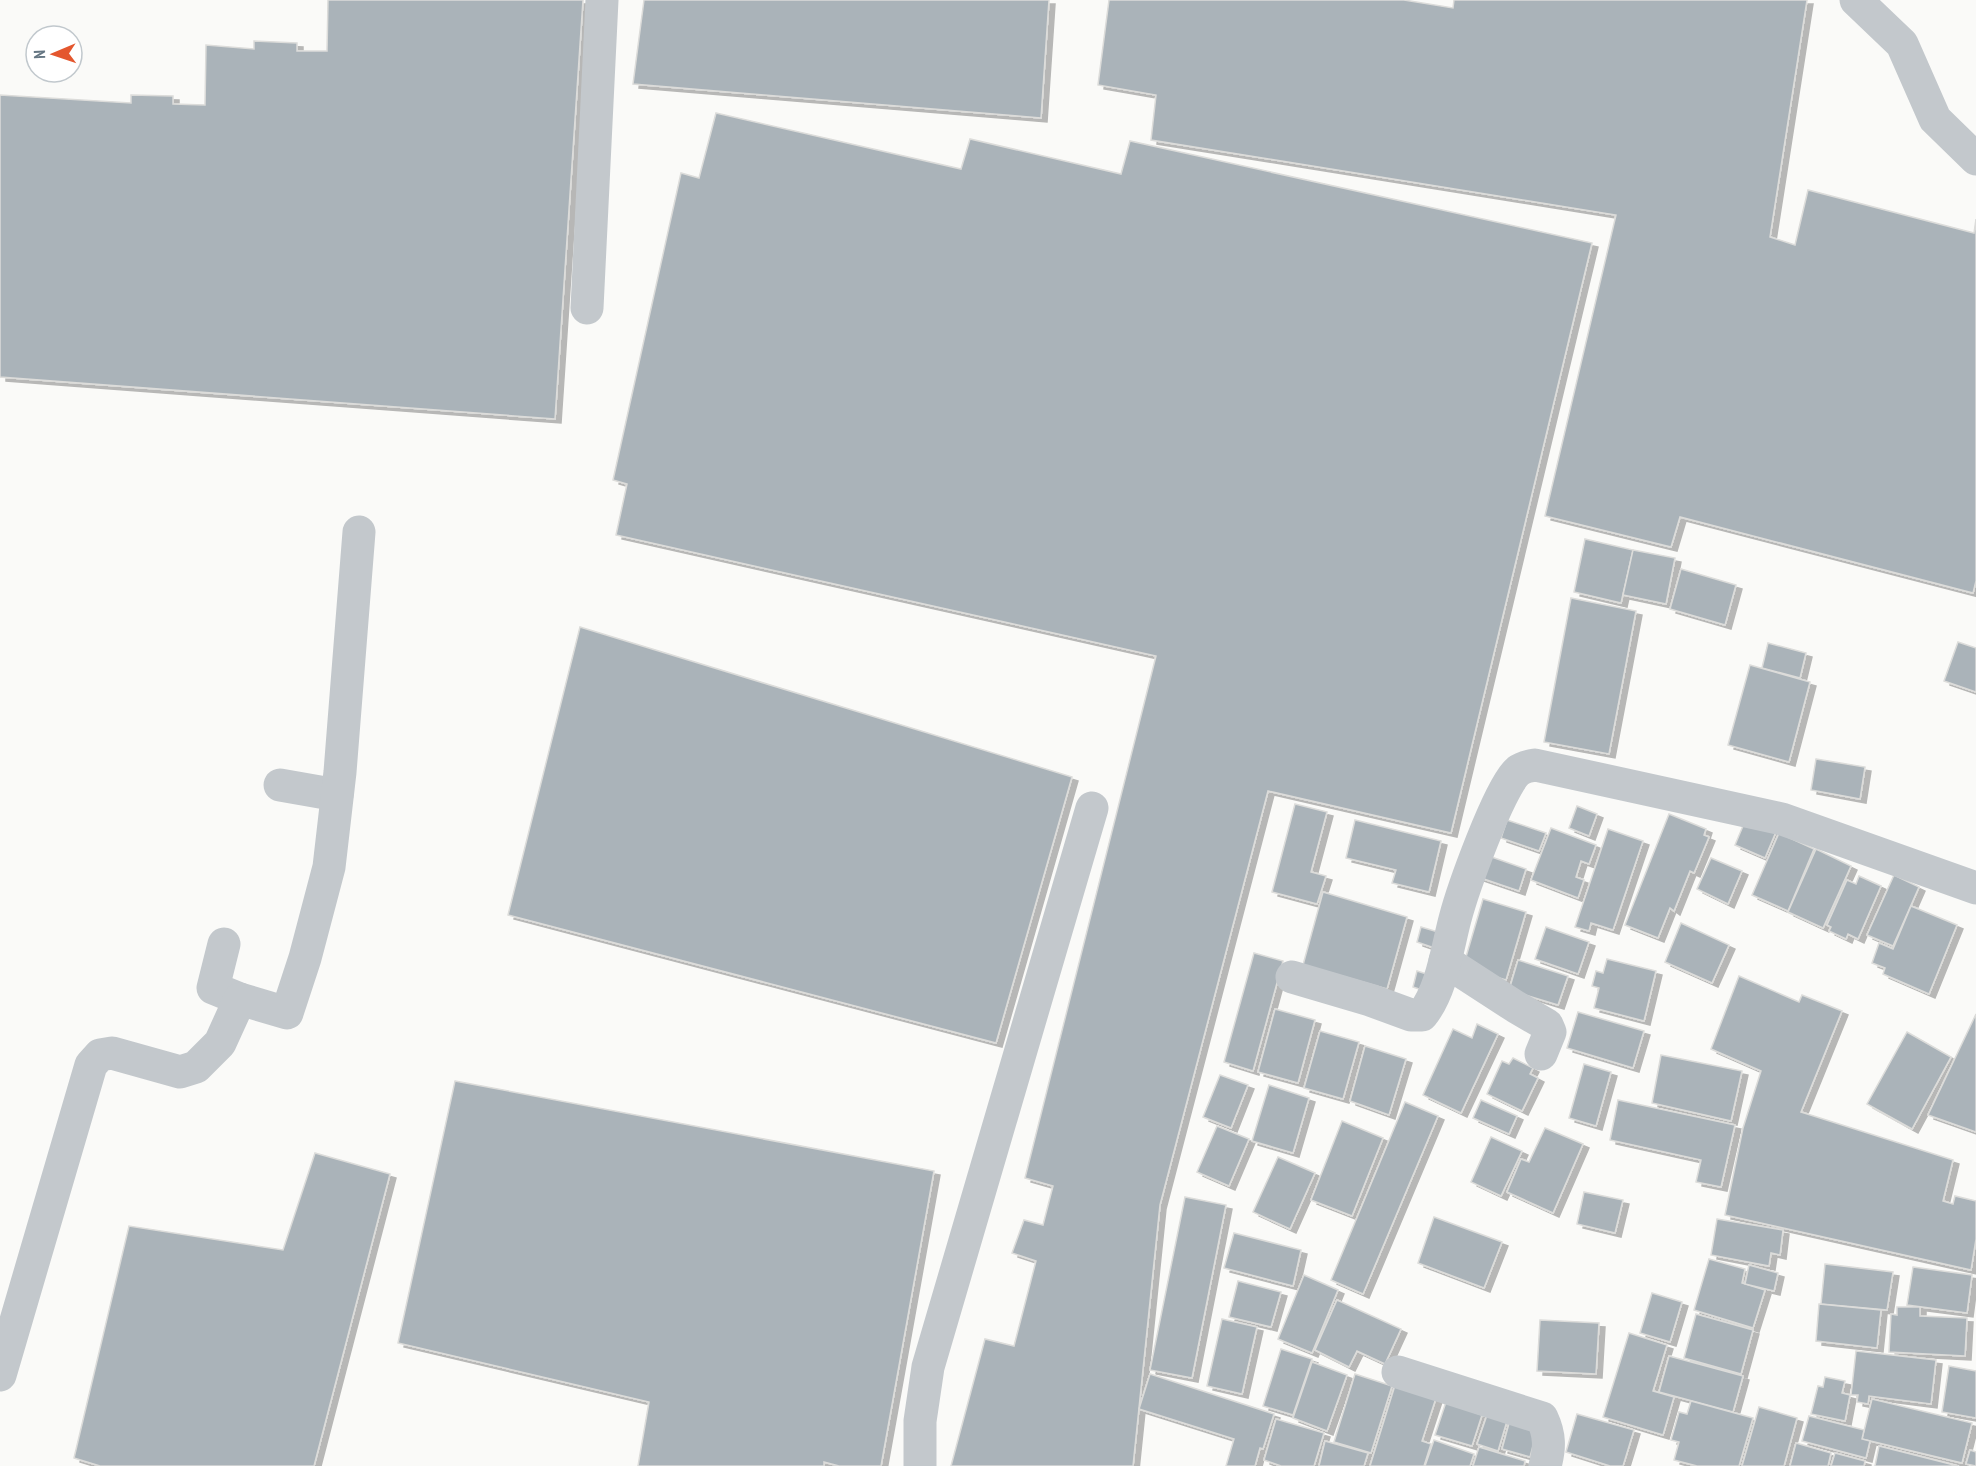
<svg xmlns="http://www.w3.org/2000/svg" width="1976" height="1466" viewBox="0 0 1976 1466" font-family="'PT Sans Narrow',sans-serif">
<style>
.building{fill:#aab3b9;stroke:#dcdcda;stroke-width:1.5;filter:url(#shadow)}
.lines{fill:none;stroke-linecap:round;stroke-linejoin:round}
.minor{stroke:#c3c8cc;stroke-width:33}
</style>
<defs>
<filter id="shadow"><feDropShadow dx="6" dy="4" stdDeviation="0" flood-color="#0004"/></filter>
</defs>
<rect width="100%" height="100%" fill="#fafaf8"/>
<g class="building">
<polygon points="328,0 583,0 555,419 0,377 0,95 131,103 131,95 173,96 173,104 205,105 206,45 254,49 254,41 297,43 297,51 327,51"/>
<polygon points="644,0 1049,0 1041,118 633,84"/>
<polygon points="1109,0 1404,0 1453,8 1454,0 1807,0 1770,237 1795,245 1808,190 1974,233 1976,219 1976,581 1973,593 1680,517 1671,547 1545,516 1616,215 1151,140 1156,95 1098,85"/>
<polygon points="716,113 961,169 970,139 1121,174 1130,141 1592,243 1451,833 1268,791 1160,1205 1133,1466 951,1466 985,1339 1014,1346 1036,1261 1012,1253 1024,1220 1043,1225 1053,1186 1025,1178 1156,656 616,535 627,484 613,480 681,173 699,178"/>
<polygon points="1585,539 1633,550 1621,603 1574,592"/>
<polygon points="1633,550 1675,558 1666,604 1623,595"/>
<polygon points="1681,569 1736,585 1725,625 1670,609"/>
<polygon points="1571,598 1636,611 1609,754 1544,742"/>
<polygon points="580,627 1072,777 996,1043 508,915"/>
<polygon points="1958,642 1976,648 1976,692 1944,681"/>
<polygon points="1768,643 1806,653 1800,678 1762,668"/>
<polygon points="1750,665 1810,682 1789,762 1728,745"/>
<polygon points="1816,759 1865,767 1860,799 1811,790"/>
<polygon points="1295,804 1327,812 1311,872 1326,876 1317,904 1272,892"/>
<polygon points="1577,806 1597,814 1589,836 1569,828"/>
<polygon points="1669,814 1706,829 1704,835 1709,837 1694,873 1690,871 1674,911 1670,908 1658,938 1625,925"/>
<polygon points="1748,814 1778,827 1765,858 1735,845"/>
<polygon points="1355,820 1441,841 1429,892 1392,883 1396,870 1346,858"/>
<polygon points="1507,820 1546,833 1539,851 1501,838"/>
<polygon points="1551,828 1596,845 1589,864 1581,861 1576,877 1584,880 1578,898 1531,880"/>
<polygon points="1608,829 1643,841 1613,930 1591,923 1589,931 1575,927"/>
<polygon points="1779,833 1814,849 1788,911 1752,895"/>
<polygon points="1816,849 1851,866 1823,928 1788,912"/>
<polygon points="1486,855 1526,869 1519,891 1478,877"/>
<polygon points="1711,858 1742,871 1728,904 1697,889"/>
<polygon points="1894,875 1919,887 1893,946 1867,935"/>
<polygon points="1859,876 1881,886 1858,939 1848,934 1846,939 1829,931 1831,927 1827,925 1847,880 1856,884"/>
<polygon points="1323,892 1407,917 1387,989 1303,965"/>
<polygon points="1483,899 1526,912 1506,980 1463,967"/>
<polygon points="1911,906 1957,925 1929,994 1883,974 1885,968 1872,963 1879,943 1893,949"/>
<polygon points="1681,923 1729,945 1712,983 1665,962"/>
<polygon points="1421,927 1445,934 1440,950 1417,942"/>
<polygon points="1546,927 1589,942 1578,974 1535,959"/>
<polygon points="1254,953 1283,961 1253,1071 1224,1062"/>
<polygon points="1607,959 1656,971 1644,1021 1594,1008 1599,988 1592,986 1596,971 1603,973"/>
<polygon points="1518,960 1568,976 1558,1005 1509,990"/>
<polygon points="1417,971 1430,975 1425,991 1413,987"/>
<polygon points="1739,976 1799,1002 1802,995 1842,1011 1801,1112 1953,1160 1943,1201 1953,1204 1955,1196 1976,1201 1976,1239 1971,1270 1725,1215 1743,1128 1761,1071 1711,1049"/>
<polygon points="1275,1009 1315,1020 1298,1083 1258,1072"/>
<polygon points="1578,1012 1644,1031 1633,1068 1567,1048"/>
<polygon points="1976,1014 1976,1132 1928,1115"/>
<polygon points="1477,1024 1498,1034 1461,1113 1423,1095 1453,1029 1472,1038"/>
<polygon points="1320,1031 1359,1042 1343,1099 1304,1088"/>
<polygon points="1907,1032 1951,1057 1912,1129 1867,1104"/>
<polygon points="1365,1046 1406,1059 1389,1115 1350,1101"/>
<polygon points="1661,1055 1742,1071 1731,1121 1652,1103"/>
<polygon points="1513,1058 1533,1068 1530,1074 1538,1078 1522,1111 1487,1094 1502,1061 1509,1064"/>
<polygon points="1584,1064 1611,1072 1596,1126 1569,1118"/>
<polygon points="1220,1075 1248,1085 1231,1128 1203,1117"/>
<polygon points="455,1081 934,1171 881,1466 839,1466 824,1462 824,1466 638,1466 649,1402 398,1343"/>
<polygon points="1269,1085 1309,1098 1293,1153 1252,1141"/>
<polygon points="1481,1100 1517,1116 1509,1134 1473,1118"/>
<polygon points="1618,1100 1735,1125 1721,1187 1696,1182 1701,1160 1610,1140"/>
<polygon points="1405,1102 1438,1116 1363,1294 1331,1280"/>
<polygon points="1342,1121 1383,1138 1352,1216 1311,1200"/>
<polygon points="1217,1126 1249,1139 1229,1186 1197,1172"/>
<polygon points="1545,1128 1583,1144 1553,1213 1507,1192 1521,1159 1529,1162"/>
<polygon points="1491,1137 1522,1151 1501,1196 1471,1182"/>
<polygon points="315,1153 390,1174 314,1466 100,1466 74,1458 129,1226 283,1250"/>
<polygon points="1278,1157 1315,1173 1290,1229 1253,1212"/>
<polygon points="1584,1192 1623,1200 1615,1233 1577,1224"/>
<polygon points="1185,1197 1226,1205 1192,1378 1150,1370"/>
<polygon points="1434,1217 1502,1242 1484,1288 1418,1263"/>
<polygon points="1717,1219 1783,1230 1780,1255 1771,1253 1769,1266 1711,1255"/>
<polygon points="1234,1233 1301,1250 1293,1286 1224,1268"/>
<polygon points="1709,1259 1745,1269 1742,1283 1765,1290 1753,1328 1694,1310"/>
<polygon points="1825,1264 1893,1272 1887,1310 1821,1304"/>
<polygon points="1749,1265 1778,1273 1774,1291 1745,1284"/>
<polygon points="1913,1267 1972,1275 1967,1313 1907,1305"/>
<polygon points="1304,1275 1338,1290 1312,1353 1278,1339"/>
<polygon points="1238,1281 1281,1292 1271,1327 1229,1317"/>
<polygon points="1652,1293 1682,1302 1670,1342 1640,1333"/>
<polygon points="1337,1300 1401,1329 1385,1364 1357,1351 1349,1367 1315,1350"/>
<polygon points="1819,1304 1881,1310 1877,1348 1816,1341"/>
<polygon points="1897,1307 1920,1307 1920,1316 1967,1318 1965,1356 1889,1352 1891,1314 1897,1315"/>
<polygon points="1696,1314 1753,1330 1741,1374 1684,1358"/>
<polygon points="1222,1319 1257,1327 1242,1394 1207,1386"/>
<polygon points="1540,1320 1599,1323 1596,1374 1537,1371"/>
<polygon points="1629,1333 1667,1345 1653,1391 1674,1397 1663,1435 1603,1417"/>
<polygon points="1281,1349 1312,1359 1293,1415 1263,1406"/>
<polygon points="1856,1351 1936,1360 1931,1404 1869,1396 1868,1404 1857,1402 1858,1395 1851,1395"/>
<polygon points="1669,1356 1743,1376 1733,1412 1659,1392"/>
<polygon points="1312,1362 1347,1375 1327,1431 1293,1418"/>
<polygon points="1949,1366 1976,1371 1976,1418 1942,1412"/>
<polygon points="1150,1374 1274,1414 1263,1449 1260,1448 1255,1466 1226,1466 1234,1439 1139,1409"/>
<polygon points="1355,1374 1392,1386 1371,1453 1334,1442"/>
<polygon points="1825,1377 1845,1381 1842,1393 1850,1395 1845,1421 1811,1414 1818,1386 1823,1387"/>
<polygon points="1396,1382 1437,1395 1422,1441 1431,1444 1424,1466 1370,1466"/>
<polygon points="1872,1399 1972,1423 1962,1463 1862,1439"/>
<polygon points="1691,1401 1753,1418 1739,1466 1697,1466 1674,1460 1679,1442 1671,1440 1679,1412 1687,1414"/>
<polygon points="1446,1402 1482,1415 1472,1446 1435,1435"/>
<polygon points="1759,1407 1797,1418 1784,1466 1742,1466"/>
<polygon points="1577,1414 1634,1430 1623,1466 1610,1466 1566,1452"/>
<polygon points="1487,1415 1507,1421 1498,1451 1477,1444"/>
<polygon points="1511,1416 1539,1424 1530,1457 1502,1449"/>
<polygon points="1809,1416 1864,1430 1862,1439 1870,1441 1866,1458 1802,1441"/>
<polygon points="1276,1419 1324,1433 1314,1466 1281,1466 1264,1460"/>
<polygon points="1434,1440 1474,1454 1470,1466 1425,1466"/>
<polygon points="1325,1441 1368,1453 1364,1466 1319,1466"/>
<polygon points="1796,1443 1831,1453 1828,1466 1790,1466"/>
<polygon points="1879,1446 1958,1466 1875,1466"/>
<polygon points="1479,1447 1525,1461 1524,1466 1473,1466"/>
<polygon points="1970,1450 1976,1452 1976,1466 1966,1464"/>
<polygon points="1835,1453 1865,1461 1864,1466 1831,1466"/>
</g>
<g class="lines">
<g class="minor">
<polyline points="1856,0 1902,44 1935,119 1976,159"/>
<polyline points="587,308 602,0"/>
<polyline points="280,785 337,795"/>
<polyline points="224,944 213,988 240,999"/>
<polyline points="1445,961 1516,1007 1547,1025 1550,1032 1541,1054"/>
<path d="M1292,977l78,23 41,15h11c20,-25 25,-66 33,-96 7,-27 44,-132 63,-148 5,-4 11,-5 17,-6l247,54 194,69"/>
<path d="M1398,1372l144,46c8,17 8,30 3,48"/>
<polyline points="0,1375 91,1065 100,1055 112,1053 180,1072 196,1067 220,1043 240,999 287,1013 305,958 329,867 340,772 359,532"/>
<polyline points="920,1466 920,1421 928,1367 1092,808"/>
</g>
</g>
<g transform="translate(54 54) rotate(268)"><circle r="28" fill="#ffffff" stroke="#c1c8cd" stroke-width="1.5"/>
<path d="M0-4.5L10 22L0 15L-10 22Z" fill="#e4572e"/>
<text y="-9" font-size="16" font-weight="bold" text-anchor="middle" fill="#657683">N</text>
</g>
</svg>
